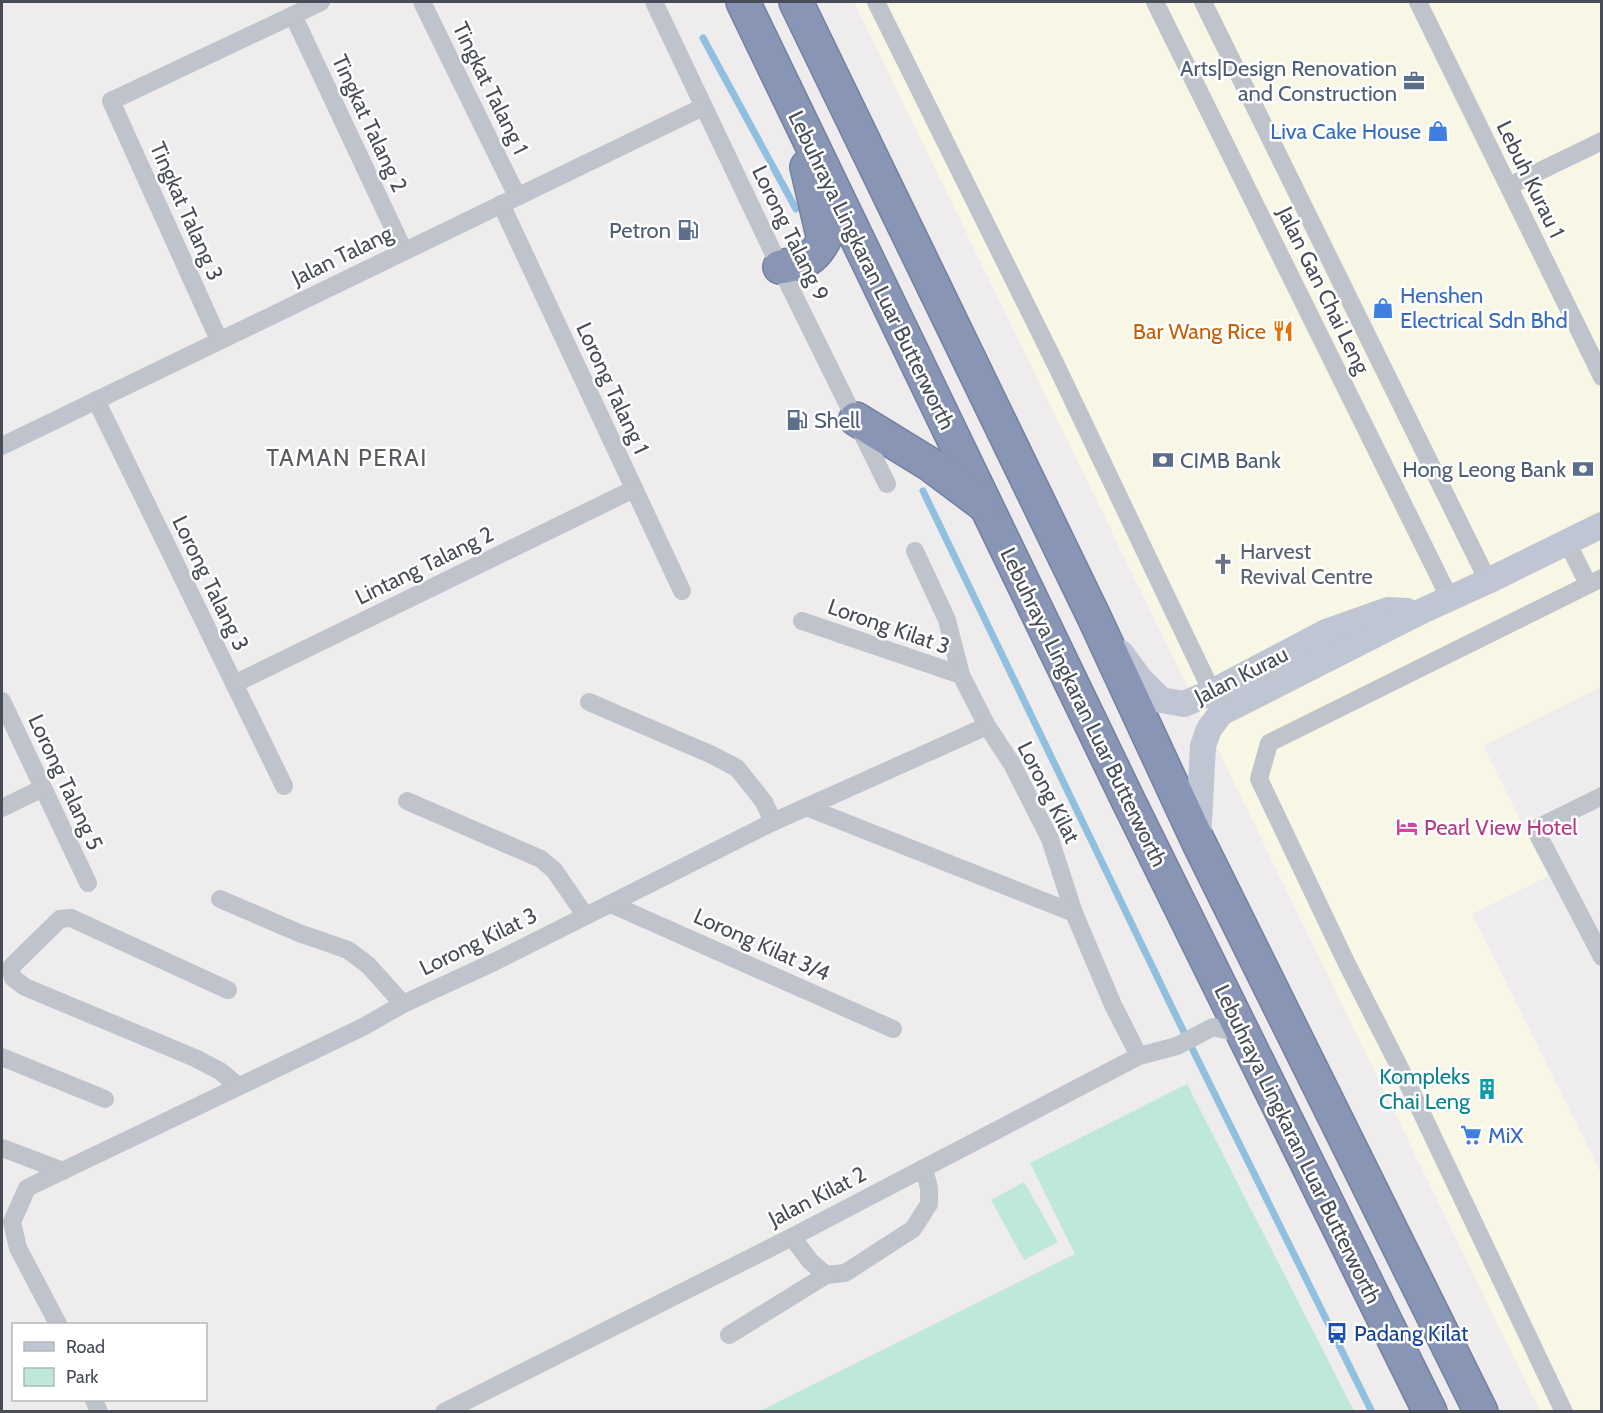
<svg xmlns="http://www.w3.org/2000/svg" width="1603" height="1413" viewBox="0 0 1603 1413" font-family="Cabin,sans-serif">
<style>
.commercial{fill:#f8f7e6}
.green{fill:#bee8d7}
.lines{fill:none;stroke-linecap:round;stroke-linejoin:round}
.stream{stroke:#91bfdf;stroke-width:7}
.highway-casing{stroke:#7480a1;stroke-width:36}
.street{stroke:#bfc3cc;stroke-width:18}
.secondary{stroke:#c0c5d3;stroke-width:26}
.highway{stroke:#8995b5;stroke-width:33}
.labels{text-anchor:middle;stroke-width:5;stroke-linejoin:round;paint-order:stroke}
.service-label{font-size:22px;fill:#4e5e75;stroke:#fff;text-anchor:end}
.street-label{font-size:22px;fill:#474c56;stroke:#fff}
.shop-label{font-size:22px;fill:#366cbe;stroke:#fff;text-anchor:start}
.food-label{font-size:22px;fill:#c56008;stroke:#fff;text-anchor:end}
.worship-label{font-size:22px;fill:#5b616d;stroke:#fff;text-anchor:start}
.hotel-label{font-size:22px;fill:#b23c85;stroke:#fff;text-anchor:start}
.culture-label{font-size:22px;fill:#0d838f;stroke:#fff;text-anchor:end}
.transit-label{font-size:22px;fill:#164399;stroke:#fff;text-anchor:start}
.neighbourhood-label{font-size:24px;letter-spacing:1.5px;fill:#595b60;stroke:#fff}
</style>
<rect width="100%" height="100%" fill="#eeecec"/>
<polygon class="commercial" points="854,2 1601,2 1601,687 1483,746 1548,876 1472,914 1601,1174 1601,1411 1540,1411"/>
<g class="green">
<polygon points="1187,1084 1354,1411 760,1411 1075,1254 1030,1163"/>
<polygon points="1024,1182 1058,1242 1024,1260 991,1200"/>
</g>
<g class="lines">
<g class="stream">
<polyline points="703,38 796,209"/>
<polyline points="923,491 1179,1022 1372,1412"/>
</g>
<defs>
<g id="highway">
<polyline points="743,2 1126,796 1430,1412"/>
<polyline points="796,2 1094,617 1198,841 1481,1412"/>
<path d="M780,267c23,-5 32,-5 44,-27l-17,-73"/>
<polyline points="856,419 931,465 983,504"/>
</g>
</defs>
<use href="#highway" class="highway-casing"/>
<g class="street">
<polyline points="422,2 517,196"/>
<polyline points="654,2 780,267 887,484"/>
<polyline points="876,2 1056,365 1212,692"/>
<polyline points="1155,2 1450,599"/>
<polyline points="1203,2 1488,581"/>
<polyline points="1418,2 1602,377"/>
<polyline points="293,15 404,251"/>
<polyline points="1509,186 1602,141"/>
<polyline points="501,204 682,591"/>
<polyline points="219,340 111,101 321,2"/>
<polyline points="96,400 284,786"/>
<polyline points="2,446 703,107"/>
<polyline points="1567,542 1588,584"/>
<polyline points="915,551 947,620 961,675 987,726 1012,764 1050,839 1074,913 1113,1005 1139,1056"/>
<polyline points="802,621 961,675"/>
<polyline points="234,684 634,489"/>
<polyline points="2,701 88,883"/>
<polyline points="589,702 710,754 737,768 764,802 773,822"/>
<polyline points="1602,796 1535,829 1602,957"/>
<polyline points="407,801 541,859 554,870 585,915"/>
<polyline points="806,807 1074,913"/>
<polyline points="2,808 43,788"/>
<polyline points="220,899 299,933 348,950 368,965 403,1004"/>
<polyline points="611,904 893,1029"/>
<polyline points="228,990 71,918 60,919 11,967 13,978 25,987 195,1058 220,1071 238,1086"/>
<polyline points="2,1057 105,1099"/>
<polyline points="2,1148 63,1171"/>
<polyline points="792,1237 810,1261 826,1275 845,1273 913,1229 929,1204 929,1188 924,1168"/>
<polyline points="58,1324 18,1248 12,1222 27,1188 363,1027 403,1004 494,962 773,822 987,726"/>
<polyline points="729,1335 826,1275"/>
<polyline points="94,1400 99,1412"/>
<polyline points="444,1412 792,1237 1139,1056 1177,1046 1213,1027 1246,1035"/>
<polyline points="1564,1412 1405,1078 1347,964 1259,779 1269,743 1602,578"/>
</g>
<g class="secondary">
<polyline points="1121,653 1140,679 1161,700 1184,704 1212,692 1326,632 1388,610 1407,611"/>
<polyline points="1198,840 1203,746 1209,729 1221,713 1422,611 1488,581 1602,525"/>
</g>
<use href="#highway" class="highway"/>
</g>
<defs>
<symbol id="office-bare" viewBox="-9 -9 18 18"><path d="M-6-3h4V-5.5h4V-3h4V5H-6ZM-1-4.5V-3h2v-1.5ZM-6 0V1H6V0Z" fill="#5c6f8a" stroke="#fff" stroke-width="2.5" paint-order="stroke"/></symbol>
<symbol id="shop-bare" viewBox="-9 -9 18 18"><path d="M-5-2.5h2.3a2.7 3.5 0 0 1 5.4 0H5L5.5 6h-11ZM-1.5-2.5h3a1.5 2.3 0 0 0-3 0Z" fill="#3f7fe0" stroke="#fff" stroke-width="2.5" paint-order="stroke"/></symbol>
<symbol id="fuel-bare" viewBox="-9 -9 18 18"><path d="M-5.5-6h7V0h2V4h1.3V-2.5L3-4.5l.8-.8L6-3V5H2.5V1h-1V6h-7ZM-4.2-4.7v3.2H.2V-4.7Z" fill="#5c6f8a" stroke="#fff" stroke-width="2.5" paint-order="stroke"/></symbol>
<symbol id="restaurant-bare" viewBox="-9 -9 18 18"><path d="M-5-6h1v4h1v-4h1v4h1v-4h1v5L-1.5 .5V6h-2V.5L-5-1ZM5-6V6H3V1.5H1.5Q1.5-4 5-6Z" fill="#e8710a" stroke="#fff" stroke-width="2.5" paint-order="stroke"/></symbol>
<symbol id="bank-bare" viewBox="-9 -9 18 18"><path d="M-6-4H6V4H-6ZM0-2.3a2.3 2.3 0 1 0 0 4.6a2.3 2.3 0 1 0 0-4.6Z" fill="#5c6f8a" stroke="#fff" stroke-width="2.5" paint-order="stroke"/></symbol>
<symbol id="church-bare" viewBox="-9 -9 18 18"><path d="M-1.2-6h2.4v3.5h3.3v2.4h-3.3V6h-2.4V-.1h-3.3v-2.4h3.3Z" fill="#6b7280" stroke="#fff" stroke-width="2.5" paint-order="stroke"/></symbol>
<symbol id="hotel-bare" viewBox="-9 -9 18 18"><path d="M-6-4.5h1.5V1H6V5H4.5V3h-9V5H-6ZM-4 0a1.8 1.8 0 1 1 3.6 0ZM.5 0V-2.5h3Q6-2.5 6 0Z" fill="#d1479c" stroke="#fff" stroke-width="2.5" paint-order="stroke"/></symbol>
<symbol id="building-bare" viewBox="-9 -9 18 18"><path d="M-4-6H4V6H1V3H-1V6H-4ZM-2.5-4.3h1.7v1.8h-1.7ZM.8-4.3h1.7v1.8H.8ZM-2.5-1h1.7V.8h-1.7ZM.8-1h1.7V.8H.8Z" fill="#0f9aa8" stroke="#fff" stroke-width="2.5" paint-order="stroke"/></symbol>
<symbol id="supermarket-bare" viewBox="-9 -9 18 18"><path d="M-6-5.5h2.5l.6 2H6L4.5 2H-2.5L-4.4-4H-6ZM-1.5 3.2a1.3 1.3 0 1 0 .1 0ZM3 3.2a1.3 1.3 0 1 0 .1 0Z" fill="#3f7fe0" stroke="#fff" stroke-width="2.5" paint-order="stroke"/></symbol>
<symbol id="bus-bare" viewBox="-9 -9 18 18"><path d="M-5-6H5V4H4V6H2V4H-2V6H-4V4H-5ZM-3.5-4V0h7V-4ZM-3.5 1.2v1.5H-2V1.2ZM2 1.2v1.5H3.5V1.2Z" fill="#1a4fb4" stroke="#fff" stroke-width="2.5" paint-order="stroke"/></symbol>
</defs>
<g fill-rule="evenodd">
<use href="#office-bare" x="1399" y="66" width="30" height="30"/>
<use href="#shop-bare" x="1423" y="116" width="30" height="30"/>
<use href="#fuel-bare" x="673" y="215" width="30" height="30"/>
<use href="#shop-bare" x="1368" y="293" width="30" height="30"/>
<use href="#restaurant-bare" x="1268" y="316" width="30" height="30"/>
<use href="#fuel-bare" x="782" y="405" width="30" height="30"/>
<use href="#bank-bare" x="1148" y="445" width="30" height="30"/>
<use href="#bank-bare" x="1568" y="454" width="30" height="30"/>
<use href="#church-bare" x="1208" y="549" width="30" height="30"/>
<use href="#hotel-bare" x="1392" y="812" width="30" height="30"/>
<use href="#building-bare" x="1472" y="1074" width="30" height="30"/>
<use href="#supermarket-bare" x="1456" y="1120" width="30" height="30"/>
<use href="#bus-bare" x="1322" y="1318" width="30" height="30"/>
</g>
<g class="labels">
<g class="service-label">
<text x="1397" y="76">Arts|Design Renovation<tspan x="1397" dy="25">and Construction</tspan></text>
<text x="671" y="238">Petron</text>
<text x="814" y="428" text-anchor="start">Shell</text>
<text x="1180" y="468" text-anchor="start">CIMB Bank</text>
<text x="1566" y="477">Hong Leong Bank</text>
</g>
<g class="street-label">
<text transform="translate(491 88) rotate(64)" y="8">Tingkat Talang 1</text>
<text transform="translate(370 123) rotate(65)" y="8">Tingkat Talang 2</text>
<text transform="translate(1531 179) rotate(64)" y="8">Lebuh Kurau 1</text>
<text transform="translate(187 211) rotate(66)" y="8">Tingkat Talang 3</text>
<text transform="translate(791 233) rotate(64)" y="8">Lorong Talang 9</text>
<text transform="translate(342 255) rotate(-26)" y="8">Jalan Talang</text>
<text transform="translate(872 270) rotate(64)" y="8">Lebuhraya Lingkaran Luar Butterworth</text>
<text transform="translate(1324 290) rotate(64)" y="8">Jalan Gan Chai Leng</text>
<text transform="translate(613 388) rotate(65)" y="8">Lorong Talang 1</text>
<text transform="translate(424 565) rotate(-26)" y="8">Lintang Talang 2</text>
<text transform="translate(211 583) rotate(64)" y="8">Lorong Talang 3</text>
<text transform="translate(889 626) rotate(19)" y="8">Lorong Kilat 3</text>
<text transform="translate(1241 675) rotate(-27)" y="8">Jalan Kurau</text>
<text transform="translate(1084 707) rotate(64)" y="8">Lebuhraya Lingkaran Luar Butterworth</text>
<text transform="translate(66 782) rotate(65)" y="8">Lorong Talang 5</text>
<text transform="translate(1049 792) rotate(63)" y="8">Lorong Kilat</text>
<text transform="translate(478 941) rotate(-26)" y="8">Lorong Kilat 3</text>
<text transform="translate(762 944) rotate(24)" y="8">Lorong Kilat 3/4</text>
<text transform="translate(1298 1144) rotate(64)" y="8">Lebuhraya Lingkaran Luar Butterworth</text>
<text transform="translate(817 1196) rotate(-27)" y="8">Jalan Kilat 2</text>
</g>
<g class="shop-label">
<text x="1421" y="139" text-anchor="end">Liva Cake House</text>
<text x="1400" y="303">Henshen<tspan x="1400" dy="25">Electrical Sdn Bhd</tspan></text>
<text x="1488" y="1143">MiX</text>
</g>
<g class="food-label">
<text x="1266" y="339">Bar Wang Rice</text>
</g>
<g class="worship-label">
<text x="1240" y="559">Harvest<tspan x="1240" dy="25">Revival Centre</tspan></text>
</g>
<g class="hotel-label">
<text x="1424" y="835">Pearl View Hotel</text>
</g>
<g class="culture-label">
<text x="1470" y="1084">Kompleks<tspan x="1470" dy="25">Chai Leng</tspan></text>
</g>
<g class="transit-label">
<text x="1354" y="1341">Padang Kilat</text>
</g>
<g class="neighbourhood-label">
<text x="347" y="466">TAMAN PERAI</text>
</g>
</g>
<rect width="1603" height="1413" fill="none" stroke="#474c56" stroke-width="6"/>
<rect x="12" y="1323" width="195" height="78" fill="#ffffff" stroke="#b5b7bb" stroke-width="1.5"/>
<rect x="24" y="1342" width="30" height="9" fill="#c0c5d3" stroke="#b5b7bb" stroke-width="1.5"/>
<text x="66" y="1353" font-size="18" fill="#474c56">Road</text>
<rect x="24" y="1368" width="30" height="18" fill="#bee8d7" stroke="#b5b7bb" stroke-width="1.5"/>
<text x="66" y="1383" font-size="18" fill="#474c56">Park</text>
</svg>
